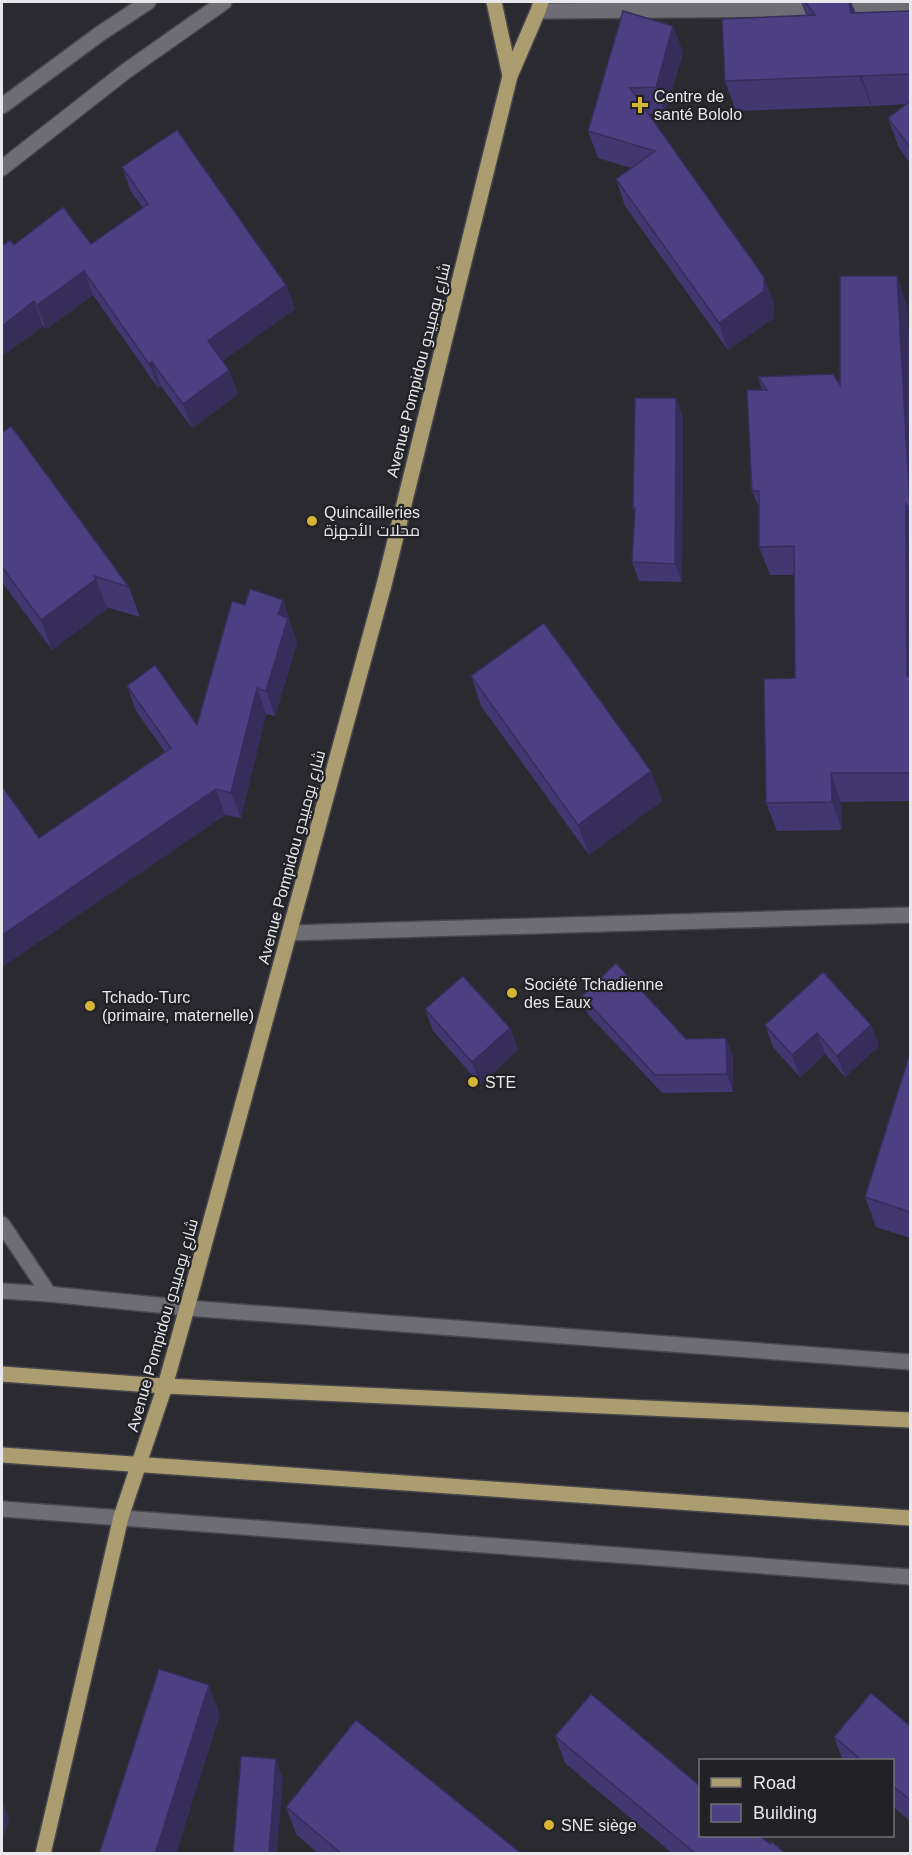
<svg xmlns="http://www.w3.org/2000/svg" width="912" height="1855" viewBox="0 0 912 1855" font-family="Helvetica,Cairo,sans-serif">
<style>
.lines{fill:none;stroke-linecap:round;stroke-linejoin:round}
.minor-casing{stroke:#46464b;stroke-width:18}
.major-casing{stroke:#46464b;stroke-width:18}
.minor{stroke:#6e6d74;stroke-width:15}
.major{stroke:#ab9d70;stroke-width:15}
.wall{fill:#423770}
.shaded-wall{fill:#362d5b}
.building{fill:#4d4082;stroke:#362d5b;stroke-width:1.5}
.poi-dot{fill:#d6b534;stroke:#212126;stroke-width:2}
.labels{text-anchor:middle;stroke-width:4.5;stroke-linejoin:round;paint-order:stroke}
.poi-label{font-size:16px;fill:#e8e8ec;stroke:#212126;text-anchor:start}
.street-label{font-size:16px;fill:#e8e8ec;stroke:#212126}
</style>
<rect width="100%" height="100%" fill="#2b2a30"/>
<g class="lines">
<defs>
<g id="minor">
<polyline points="538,11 910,8"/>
<polyline points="2,106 101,33 148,2"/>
<polyline points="2,168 126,71 224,2"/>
<polyline points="289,933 910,915"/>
<polyline points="2,1224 49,1294"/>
<polyline points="2,1291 49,1294 187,1308 910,1362"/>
<polyline points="2,1509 910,1577"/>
</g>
<g id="major">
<polyline points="494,2 510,76"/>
<polyline points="2,1374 165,1386 910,1420"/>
<polyline points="2,1455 910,1518"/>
<polyline points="43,1854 121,1517 165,1386 187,1308 384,585 510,76 538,11 541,2"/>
</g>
</defs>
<use href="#minor" class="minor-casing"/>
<use href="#major" class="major-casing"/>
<use href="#minor" class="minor"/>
<use href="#major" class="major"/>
</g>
<g class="wall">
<polygon points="801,2 851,2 856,13 910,11 910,163 899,148 888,118 906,104 872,106 872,109 870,106 736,111 725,81 806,15"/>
<polygon points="673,26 683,53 665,114 649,114 774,304 774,318 728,350 625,206 616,179 631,168 598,158 588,131"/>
<polygon points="122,167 286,285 295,309 222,361 229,370 238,394 192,428 161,386 158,388 93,295 46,329 43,326 2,356 14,245 91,244 143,208 131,192"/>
<polygon points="907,305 910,361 910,801 841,802 842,830 777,831 766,803 795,678 794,575 770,575 759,547 759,508 752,491 762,390 758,377 840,385"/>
<polygon points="683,417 682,582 639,581 632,562 635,511 633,508"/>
<polygon points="2,433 129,587 140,617 106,607 107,609 52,650 2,582"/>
<polygon points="283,600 297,643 275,716 266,714 241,818 225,815 2,967 2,786 39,838 165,752 136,711 127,686 197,725 245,605"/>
<polygon points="471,676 651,771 662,801 589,855 481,706"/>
<polygon points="582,996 686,1039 733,1056 733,1092 662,1093 588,1014"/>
<polygon points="425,1009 510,1028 518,1050 480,1084 433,1031"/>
<polygon points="765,1025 871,1025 879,1046 845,1077 825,1054 800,1077 773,1047"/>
<polygon points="910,1053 910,1238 876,1227 865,1197"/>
<polygon points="910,1726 910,1821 892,1806 892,1761 843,1761 834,1737"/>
<polygon points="555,1736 770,1844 786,1854 673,1854 565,1763"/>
<polygon points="286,1807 522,1854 319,1854 296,1834"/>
</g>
<g class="shaded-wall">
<polygon points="849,2 851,2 857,18 851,13"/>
<polygon points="673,26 683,53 665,114 656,87"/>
<polygon points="861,76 872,106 872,109 861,79"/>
<polygon points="84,271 93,295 46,329 37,305"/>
<polygon points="897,276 907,305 910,361 910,508"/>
<polygon points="764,277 774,304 774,318 728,350 719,323"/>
<polygon points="286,285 295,309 216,365 208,341"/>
<polygon points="34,301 43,326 2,356 2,326"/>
<polygon points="152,362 161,386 158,388 149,364"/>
<polygon points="229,370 238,394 192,428 183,404"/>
<polygon points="676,398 683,417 682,582 675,564"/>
<polygon points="906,504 910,516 910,685 907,676"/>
<polygon points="96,579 107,609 52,650 41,620"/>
<polygon points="283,600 297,643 275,716 266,691 278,614"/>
<polygon points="257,688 266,714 241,818 231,793"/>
<polygon points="651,771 662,801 589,855 578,825"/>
<polygon points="831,773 841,802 842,830 832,802"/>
<polygon points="216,789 225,815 2,967 2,935"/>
<polygon points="871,1025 879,1046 845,1077 837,1056"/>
<polygon points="510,1028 518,1050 480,1084 472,1062"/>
<polygon points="817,1033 825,1054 800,1077 792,1055"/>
<polygon points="726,1038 733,1056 733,1092 727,1074"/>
<polygon points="209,1685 220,1715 176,1854 155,1854"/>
<polygon points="276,1759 283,1779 277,1854 269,1854"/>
<polygon points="2,1800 9,1820 2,1842"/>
</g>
<g class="building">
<polygon points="805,2 849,2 851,13 910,11 910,74 861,76 861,79 859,76 725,81 722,19 815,15"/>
<polygon points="623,11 673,26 656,87 630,88 764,277 764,291 719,323 616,179 655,151 588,131"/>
<polygon points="910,101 910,147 888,118"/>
<polygon points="177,130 286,285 208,341 229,370 183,404 152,362 149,364 84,271 37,305 34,301 2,326 2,246 10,240 14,245 63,207 91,244 148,204 122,167"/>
<polygon points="840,276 897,276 910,508 910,509 906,504 907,676 910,676 910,773 831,773 832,802 766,803 764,679 795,678 794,546 759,547 759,491 752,491 747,390 767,390 758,377 833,374 840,385"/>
<polygon points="635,398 676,398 675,564 632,562 635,508 633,508"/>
<polygon points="11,426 129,587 94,576 96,579 41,620 2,567 2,433"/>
<polygon points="250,589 283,600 278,614 288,618 266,691 257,688 231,793 216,789 2,935 2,786 39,838 171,748 127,686 155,665 197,725 232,601 245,605"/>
<polygon points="544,623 651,771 578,825 471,676"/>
<polygon points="616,963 686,1039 726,1038 727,1074 655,1075 582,996"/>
<polygon points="823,972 871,1025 837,1056 817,1033 792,1055 765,1025"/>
<polygon points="463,976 510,1028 472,1062 425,1009"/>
<polygon points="910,1053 910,1212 865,1197"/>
<polygon points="159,1669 209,1685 155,1854 99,1854"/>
<polygon points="871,1693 910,1726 910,1800 892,1785 892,1761 863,1761 834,1737"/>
<polygon points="591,1694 700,1786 700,1836 760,1836 770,1844 772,1842 786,1854 696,1854 555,1736"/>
<polygon points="356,1720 522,1854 342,1854 286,1807"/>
<polygon points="241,1756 276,1759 269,1854 233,1854"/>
</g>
<g class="poi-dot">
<path d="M637 96h6v6h6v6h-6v6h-6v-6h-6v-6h6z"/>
<circle cx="312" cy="521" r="6"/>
<circle cx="512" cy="993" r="6"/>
<circle cx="90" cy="1006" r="6"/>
<circle cx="473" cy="1082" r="6"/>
<circle cx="549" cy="1825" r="6"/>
</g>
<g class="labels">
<g class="poi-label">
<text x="654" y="102">Centre de<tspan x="654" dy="18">santé Bololo</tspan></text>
<text x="324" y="518">Quincailleries<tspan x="324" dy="18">محلات الأجهزة</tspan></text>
<text x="524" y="990">Société Tchadienne<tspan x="524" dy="18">des Eaux</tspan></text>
<text x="102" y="1003">Tchado-Turc<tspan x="102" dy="18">(primaire, maternelle)</tspan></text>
<text x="485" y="1088">STE</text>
<text x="561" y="1831">SNE siège</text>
</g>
<g class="street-label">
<text transform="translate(418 370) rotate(-76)" y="6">Avenue Pompidou شارع بومبيدو</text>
<text transform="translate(291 857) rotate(-75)" y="6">Avenue Pompidou شارع بومبيدو</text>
<text transform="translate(162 1325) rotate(-74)" y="6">Avenue Pompidou شارع بومبيدو</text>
</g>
</g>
<rect width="912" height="1855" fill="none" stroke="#e8e8ec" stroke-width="6"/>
<rect x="699" y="1759" width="195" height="78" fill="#212126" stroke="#717175" stroke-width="1.5"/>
<rect x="711" y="1778" width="30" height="9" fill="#ab9d70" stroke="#717175" stroke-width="1.5"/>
<text x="753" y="1789" font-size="18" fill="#e8e8ec">Road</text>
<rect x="711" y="1804" width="30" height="18" fill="#4d4082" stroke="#717175" stroke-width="1.5"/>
<text x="753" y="1819" font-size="18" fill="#e8e8ec">Building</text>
</svg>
